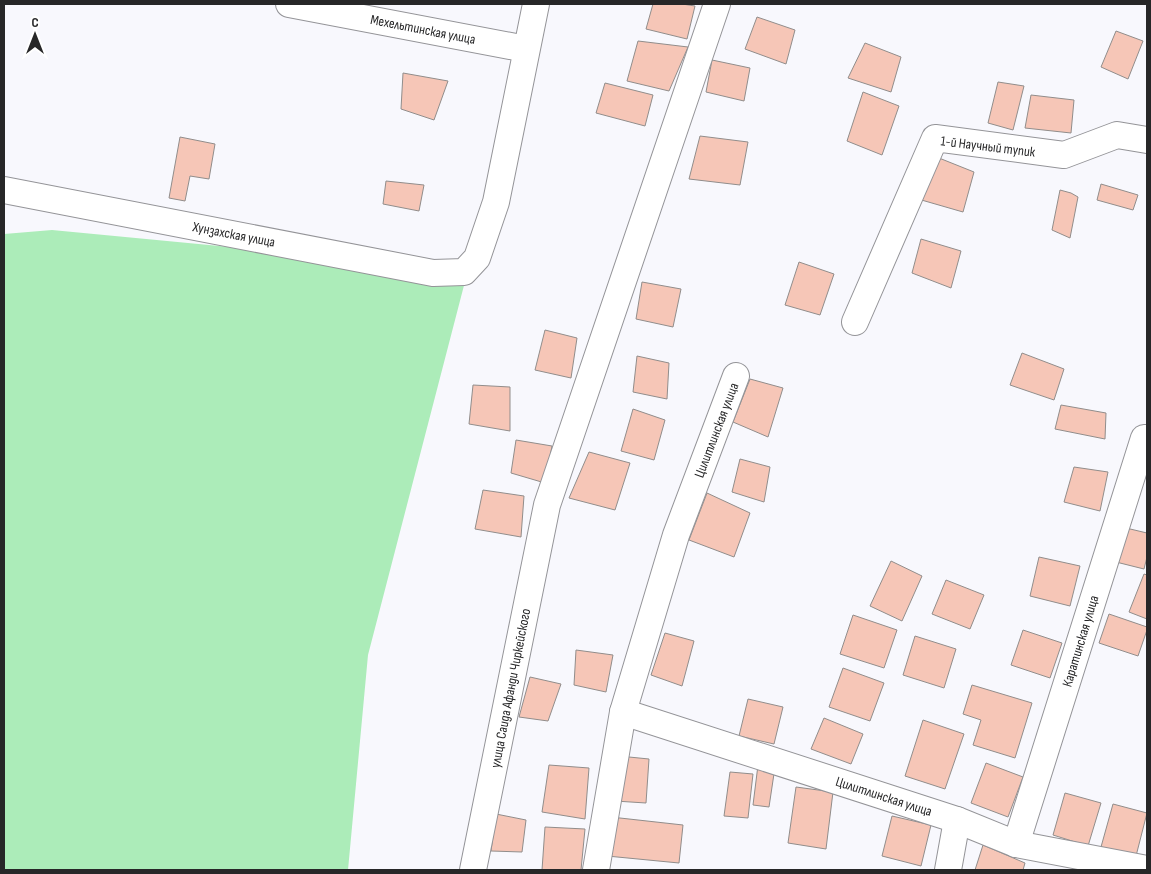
<svg xmlns="http://www.w3.org/2000/svg" width="1151" height="874" viewBox="0 0 1151 874" font-family="'Sofia Sans Condensed',sans-serif">
<style>
.green{fill:#acecb9}
.building{fill:#f6c6b7;stroke:#918d8b}
.lines{fill:none;stroke-linecap:round;stroke-linejoin:round}
.minor-casing{stroke:#949498;stroke-width:28}
.minor{stroke:#fff;stroke-width:26}
.labels{text-anchor:middle;stroke-width:5;stroke-linejoin:round;paint-order:stroke}
.street-label{font-size:14px;fill:#272728;stroke:#fff}
</style>
<rect width="100%" height="100%" fill="#f8f8fd"/>
<polygon class="green" points="52,230 468,270 368,655 348,870 4,870 4,234"/>
<g class="building">
<polygon points="653,4 682,4 695,6 687,39 646,29"/>
<polygon points="757,17 795,30 786,64 745,49"/>
<polygon points="1116,31 1143,41 1128,79 1101,67"/>
<polygon points="638,41 688,47 669,91 627,81"/>
<polygon points="865,43 901,57 891,92 848,78"/>
<polygon points="712,60 750,68 744,101 706,92"/>
<polygon points="403,73 448,81 434,120 401,109"/>
<polygon points="998,82 1024,86 1013,130 988,123"/>
<polygon points="605,83 653,95 645,126 596,113"/>
<polygon points="863,92 899,106 882,155 847,141"/>
<polygon points="1031,95 1074,100 1071,133 1025,128"/>
<polygon points="700,136 748,142 740,185 689,179"/>
<polygon points="180,137 215,144 209,179 190,176 185,201 169,198"/>
<polygon points="934,156 974,172 963,212 918,199"/>
<polygon points="386,181 424,185 419,211 383,204"/>
<polygon points="1101,184 1138,195 1133,210 1097,200"/>
<polygon points="1060,190 1071,193 1078,197 1070,238 1052,230"/>
<polygon points="921,239 961,251 951,288 912,273"/>
<polygon points="799,262 834,274 820,315 785,305"/>
<polygon points="642,282 681,289 673,327 636,319"/>
<polygon points="545,330 577,338 571,378 535,370"/>
<polygon points="1022,353 1064,369 1054,400 1010,385"/>
<polygon points="637,356 669,363 667,399 633,392"/>
<polygon points="750,379 783,388 768,437 733,422"/>
<polygon points="473,385 510,387 510,431 469,424"/>
<polygon points="1061,405 1106,413 1105,439 1055,429"/>
<polygon points="633,409 665,420 654,460 621,451"/>
<polygon points="516,440 552,446 545,483 511,473"/>
<polygon points="589,452 630,463 615,510 569,498"/>
<polygon points="740,459 770,467 764,502 732,492"/>
<polygon points="1074,467 1108,472 1100,511 1064,502"/>
<polygon points="483,490 524,496 521,537 475,529"/>
<polygon points="707,493 750,513 734,557 689,540"/>
<polygon points="1126,528 1147,533 1147,557 1144,569 1116,562"/>
<polygon points="1039,557 1080,566 1070,606 1030,596"/>
<polygon points="891,561 922,576 902,621 870,606"/>
<polygon points="1144,574 1147,575 1147,619 1129,612"/>
<polygon points="946,580 984,595 970,629 932,614"/>
<polygon points="1109,614 1147,627 1147,630 1138,656 1099,643"/>
<polygon points="853,615 897,630 884,668 840,654"/>
<polygon points="1023,630 1062,643 1050,678 1011,665"/>
<polygon points="665,633 694,641 682,686 651,675"/>
<polygon points="915,636 956,649 944,688 903,675"/>
<polygon points="576,650 613,655 606,692 574,685"/>
<polygon points="843,668 884,683 870,721 829,707"/>
<polygon points="530,677 561,684 548,721 519,717"/>
<polygon points="972,685 1032,703 1015,758 973,745 981,720 963,714"/>
<polygon points="748,699 783,707 774,744 739,736"/>
<polygon points="824,718 863,734 851,764 811,749"/>
<polygon points="923,720 964,734 945,789 905,776"/>
<polygon points="619,756 649,759 646,803 615,801"/>
<polygon points="986,763 1023,777 1008,817 971,803"/>
<polygon points="549,765 589,768 585,819 542,812"/>
<polygon points="758,765 775,767 769,807 753,805"/>
<polygon points="730,772 753,774 748,818 724,816"/>
<polygon points="796,787 833,792 826,849 788,843"/>
<polygon points="1065,793 1101,803 1088,846 1053,835"/>
<polygon points="1113,804 1147,813 1136,856 1101,847"/>
<polygon points="496,814 526,820 522,852 491,851"/>
<polygon points="892,816 931,825 921,866 882,856"/>
<polygon points="611,817 683,825 679,863 607,856"/>
<polygon points="545,827 585,829 581,870 542,870"/>
<polygon points="983,845 1025,863 1023,870 975,870"/>
</g>
<g class="lines">
<defs>
<g id="minor">
<polyline points="289,4 526,49"/>
<polyline points="4,190 433,273 464,272 477,258 496,202 536,4"/>
<polyline points="855,322 935,138 1064,155 1117,135 1147,140"/>
<polyline points="623,712 957,820 1016,844 1147,869"/>
<polyline points="1016,844 1144,438 1147,438"/>
<polyline points="473,870 547,505 717,4"/>
<polyline points="596,870 623,712 676,535 736,376"/>
<polyline points="948,870 957,820"/>
</g>
</defs>
<use href="#minor" class="minor-casing"/>
<use href="#minor" class="minor"/>
</g>
<g class="labels">
<g class="street-label">
<text transform="translate(423 29) rotate(11)" y="5">Мехельтинская улица</text>
<text transform="translate(988 146) rotate(7)" y="5">1-й Научный тупик</text>
<text transform="translate(234 234) rotate(11)" y="5">Хунзахская улица</text>
<text transform="translate(716 430) rotate(-69)" y="5">Цилитлинская улица</text>
<text transform="translate(1080 641) rotate(-73)" y="5">Каратинская улица</text>
<text transform="translate(510 688) rotate(-79)" y="5">улица Саида Афанди Чиркейского</text>
<text transform="translate(884 796) rotate(18)" y="5">Цилитлинская улица</text>
</g>
</g>
<rect width="1151" height="874" fill="none" stroke="#272728" stroke-width="10"/>
<g transform="translate(35 35)" stroke="#ffffff" stroke-width="4" paint-order="stroke">
<path d="M0-4L9 19L0 12L-9 19Z" fill="#272728"/>
<text y="-8" font-size="14" font-weight="bold" text-anchor="middle" fill="#272728">С</text>
</g>
</svg>
